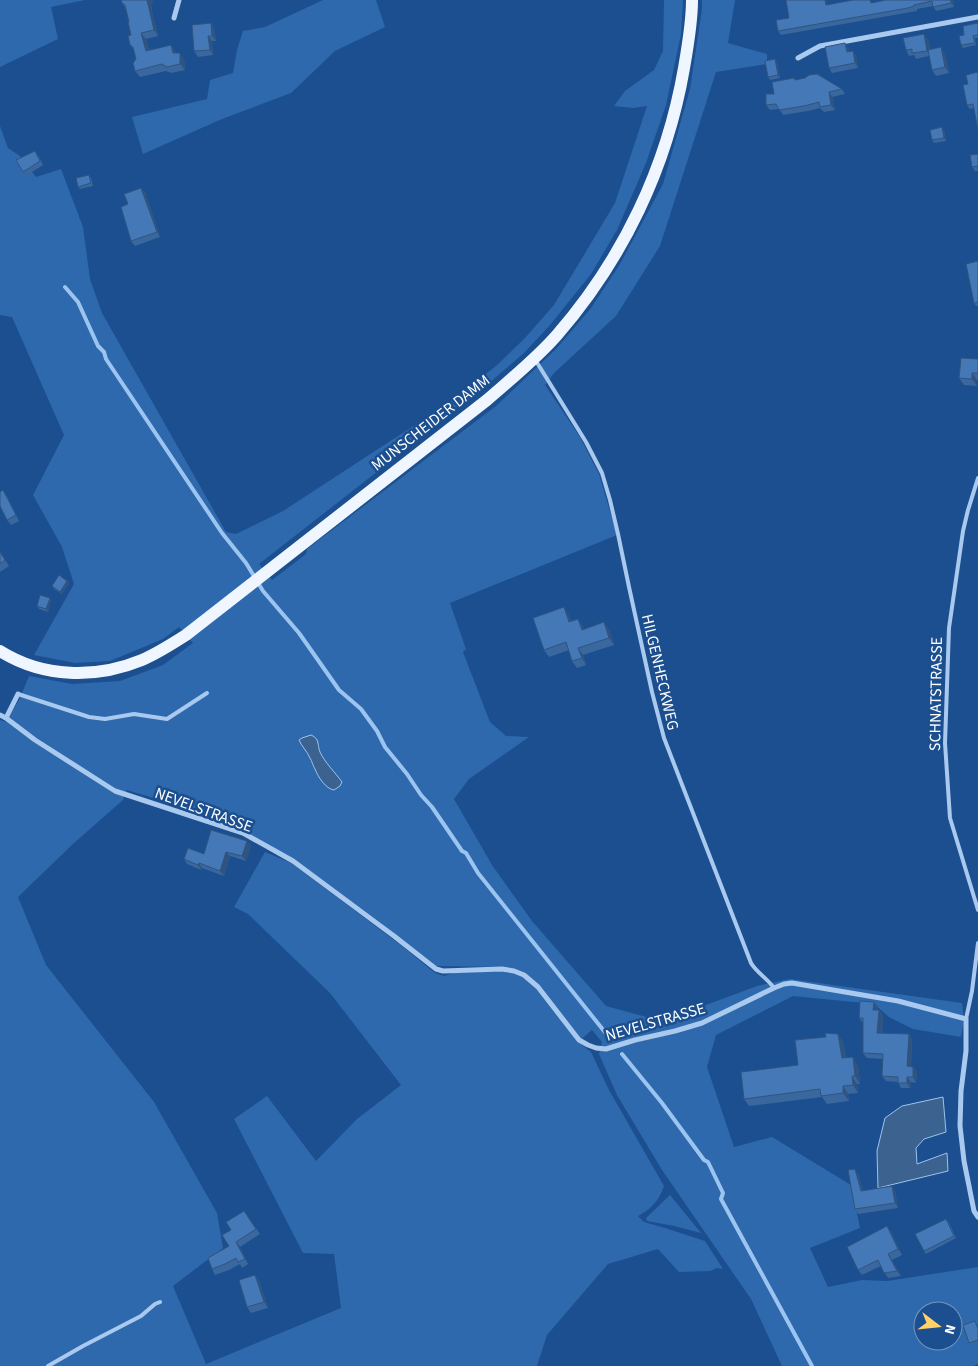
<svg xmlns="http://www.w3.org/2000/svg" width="978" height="1366" viewBox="0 0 978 1366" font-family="'Source Sans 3',sans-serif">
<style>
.green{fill:#2e69ad;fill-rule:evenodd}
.water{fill:#3c6290;stroke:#9cc4f0}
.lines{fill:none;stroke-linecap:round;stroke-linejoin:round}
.stream{stroke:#9cc4f0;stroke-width:4}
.lane{stroke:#a9c9ee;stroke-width:4}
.street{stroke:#a9c9ee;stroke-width:5}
.primary{stroke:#f0f6ff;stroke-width:12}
.wall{fill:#3a679d}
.shaded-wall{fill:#305480}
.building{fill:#4478b7;stroke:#305480}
.labels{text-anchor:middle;stroke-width:5;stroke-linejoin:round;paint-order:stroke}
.street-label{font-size:16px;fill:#fff;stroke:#1b4f8f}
</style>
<rect width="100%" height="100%" fill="#1b4f8f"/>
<g class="green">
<polygon points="0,0 85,0 51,7 58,39 0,67"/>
<polygon points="323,0 376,0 385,27 335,51 291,93 222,119 143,154 132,117 207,99 210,80 233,73 237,50 243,31 265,27"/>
<path d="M664,0h19l-2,34 -15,71 -20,58 -29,67 -26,44 -41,51 -26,28 -50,43 -215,168 13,16 34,-26 1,-5 189,-143 60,-57 35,-41 29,-44 43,-80 27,-95 12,-80v-9h33l-7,43 39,11v10l-51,8 -56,174 -44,70 -62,57 -9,12 35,52 19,37 18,61 -167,68 16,46 -3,3 27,70 16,14 23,1 -60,42 -15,20 38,66 40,56 74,85 44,12 48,-10 59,-22 33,-7 172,24 2,17 -3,17 -48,-8 -24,-12 -15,-13 -81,-8 -77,39 -9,32 27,80 38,-10 79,48 9,43 -50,20 18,39 34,-7 25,1 91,-14v97l-5,2h-191l-31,-67 -89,-129 -45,-75 -18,-41 3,-12 -10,-12 -14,12 13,10 18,38 55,96c-5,15 -13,23 -26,30l6,6 21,6 40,13 18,28 -6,-1 -7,3 -31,1 -21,-23 -50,15 -61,71 -10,31h-537v-646l6,2 14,-24 9,-22 43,8 48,-3 43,-16 30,-22 -14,-16 -16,12 -53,22 -35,2 -41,-8 40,-71 -12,-37 -29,-52 31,-60 -52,-118 -12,-2v-189l8,22 12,8 16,21 25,-8 22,58 7,52 12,34 124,219 10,2 47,-23 161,-105 52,-40 29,-28 29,-33 61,-102 32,-97 -14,2 -19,-2 11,-15 29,-21 9,-19zM127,790l40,12 58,21 69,36 87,64 54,43 69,1 4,4 -55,2 -9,3 -9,-3 -33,-27 -88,-66 -23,-17 -26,-11 -31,55 14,7 82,79 71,92 -44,34 -41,42 -49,-65 -33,23 69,134 31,1 7,54 -135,56 -33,-78 50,-38 -6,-35 -63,-111 -108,-137 -28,-68 56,-54 49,-43zM923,1311h30v30h-30z"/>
<polygon points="670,1195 701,1233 674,1226 647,1221 646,1218"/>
</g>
<g class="water">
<path d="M311,735c9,4 6,9 9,17 5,11 15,20 22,30l-2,4 -6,4c-8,-1 -16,-13 -19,-21 -2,-3 -3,-8 -5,-11 -3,-7 -8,-11 -11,-18l3,-2z"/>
<polygon points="943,1097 946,1132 924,1139 916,1148 917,1164 947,1153 948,1171 878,1188 877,1151 885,1118 902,1106"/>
</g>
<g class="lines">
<g class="stream">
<polyline points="65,287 78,302 98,346 104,352 106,359 222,533 246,563 263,591 299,633 339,690 361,709 377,731 385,747 407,774 421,795 432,807 462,851 466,853 478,873 608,1036"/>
<polyline points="622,1054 662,1103 704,1160 708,1162 723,1193 721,1199 812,1366"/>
</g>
<g class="lane">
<path d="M536,361l50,81 16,31 8,27 8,34 11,53 23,105 12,46 87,225c6,10 16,15 23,25"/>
<polyline points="978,478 968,510 963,531 949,628 945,743 950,818 978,910"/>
<polyline points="18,694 89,717 105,719 134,714 167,719 207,693"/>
<polyline points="966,1019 972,991 978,943"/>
<polyline points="48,1366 83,1346 141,1316 155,1304 160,1302"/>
</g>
<g class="street">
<polyline points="174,18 179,0"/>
<polyline points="798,58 820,46 978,17"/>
<polyline points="0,715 6,718 35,740 115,791 243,833 293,861 394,936 436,969 443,971 502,969 514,971 524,975 538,987 579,1040 588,1045 596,1048 606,1049 635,1040 675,1031 702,1023 774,988 784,984 792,983 898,1001 966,1019 966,1051 961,1091 960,1126 964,1161 974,1211 978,1217"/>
<polyline points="6,718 18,694"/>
</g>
<path class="primary" d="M0,651c43,27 96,28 142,9 16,-7 30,-16 44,-25l301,-235c24,-21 49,-41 70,-65 66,-76 110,-168 127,-267 4,-23 8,-45 8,-68"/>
</g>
<g class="wall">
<polygon points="121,0 152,0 153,1 151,4 152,11 158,36 146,39 149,50 175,51 176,53 184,59 185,70 171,73 166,71 140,77 135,71 136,59 134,50 130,45 131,35 129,22 126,9 122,3"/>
<polygon points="953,0 954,7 936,11 933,6 917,9 917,11 911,12 781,35 778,31 789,18 828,5 873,2 873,3"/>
<polygon points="211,23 214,28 216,41 212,41 213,55 198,57 194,51"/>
<polygon points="978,23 978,38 975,38 976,45 963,48 961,45 964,35"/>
<polygon points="928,39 930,49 945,53 949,73 936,76 932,70 929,56 916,59 914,55 909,56 906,50"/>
<polygon points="849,48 849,51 853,51 856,56 858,68 832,73 829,68"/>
<polygon points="775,59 777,62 780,78 770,80 768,77"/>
<polygon points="795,80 842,89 845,94 832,97 835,110 824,112 820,108 808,111 783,115 779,109 770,110 766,105 774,94"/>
<polygon points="968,84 974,108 970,109 967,105"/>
<polygon points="944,130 946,141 934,143 932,140"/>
<polygon points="978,154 978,171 975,171 972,167"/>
<polygon points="38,155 43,165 26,176 23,172"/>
<polygon points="91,177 93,186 80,189 78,187"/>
<polygon points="145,192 160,237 135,246 131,241 128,204"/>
<polygon points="978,261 978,306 976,306 974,303"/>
<polygon points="978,359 978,380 977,380 977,386 964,385 959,378"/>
<polygon points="7,496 19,521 11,525 7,520"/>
<polygon points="0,552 9,566 0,572"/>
<polygon points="67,581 69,583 62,594 54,589 52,586"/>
<polygon points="51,600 48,612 39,609 37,606"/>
<polygon points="568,614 571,621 578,619 584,629 609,629 614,645 583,655 586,665 577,668 572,661 569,650 549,657 544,650"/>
<polygon points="247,841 251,846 246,861 230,856 224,876 202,868 201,870 187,864 184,859 204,854"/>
<polygon points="874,1002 878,1007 877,1010 879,1010 883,1016 882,1033 909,1034 912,1039 911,1067 913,1067 917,1072 916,1083 911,1082 910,1088 901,1088 898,1082 886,1081 882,1076 883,1059 867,1058 863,1053 863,1023 859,1018"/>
<polygon points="838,1034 843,1042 846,1058 858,1065 860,1084 857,1084 858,1093 848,1094 849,1101 827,1104 822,1097 749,1106 744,1099 798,1065 826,1037"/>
<polygon points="858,1174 863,1191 895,1191 898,1208 858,1214 855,1209"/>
<polygon points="244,1211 260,1234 240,1247 248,1264 242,1268 240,1264 229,1270 215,1275 212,1269 229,1246 231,1230"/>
<polygon points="948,1221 956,1238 926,1254 924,1251"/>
<polygon points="887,1226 891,1232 902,1255 892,1260 901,1276 888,1278 881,1266 862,1275 858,1270"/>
<polygon points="255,1275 259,1281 268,1308 251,1313 247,1307"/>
<polygon points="977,1324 978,1327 978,1343 971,1345 969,1343"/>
</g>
<g class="shaded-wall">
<polygon points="147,0 152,0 153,1 151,4 152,11 158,36 154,30"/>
<polygon points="825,0 827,0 829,10 826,5"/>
<polygon points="951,0 953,0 954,7 951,3"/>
<polygon points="211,23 214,28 216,41 212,36"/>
<polygon points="141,33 146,39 150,57 146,51"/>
<polygon points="924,34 928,39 931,56 927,51"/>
<polygon points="208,36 212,41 213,55 210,50"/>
<polygon points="845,43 849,48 850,57 847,52"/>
<polygon points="171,45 175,51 178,59 173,53"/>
<polygon points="941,47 945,53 949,73 945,67"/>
<polygon points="853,51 856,56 858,68 855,63"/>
<polygon points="180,53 184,59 185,70 180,64"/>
<polygon points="775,59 777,62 780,78 778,75"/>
<polygon points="829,92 832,97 835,110 831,105"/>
<polygon points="942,127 944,130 946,141 944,138"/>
<polygon points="141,188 145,192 160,237 157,232"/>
<polygon points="972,373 977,380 977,386 972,379"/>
<polygon points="67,581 69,583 62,594 60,592"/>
<polygon points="50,598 51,600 48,612 46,609"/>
<polygon points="564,607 568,614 574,629 569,622"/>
<polygon points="578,619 583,626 587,637 582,630"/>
<polygon points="604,622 609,629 614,645 609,638"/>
<polygon points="578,648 583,655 586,665 582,658"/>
<polygon points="247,841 251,846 246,861 242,856"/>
<polygon points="226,852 230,856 224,876 220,871"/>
<polygon points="199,863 202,868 201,870 198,865"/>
<polygon points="874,1002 878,1007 877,1015 873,1010"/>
<polygon points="879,1010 883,1016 881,1038 877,1033"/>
<polygon points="838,1034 843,1042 847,1066 842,1058"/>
<polygon points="909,1034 912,1039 911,1072 907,1066"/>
<polygon points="853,1057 858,1065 860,1084 855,1076"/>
<polygon points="913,1067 917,1072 916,1083 913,1077"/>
<polygon points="852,1076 857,1084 858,1093 853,1085"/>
<polygon points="907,1077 911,1082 910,1088 907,1083"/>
<polygon points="843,1086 848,1094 849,1101 843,1093"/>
<polygon points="855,1169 858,1174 864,1196 861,1191"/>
<polygon points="892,1186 895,1191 898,1208 895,1203"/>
<polygon points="887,1226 891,1232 902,1255 898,1249"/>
<polygon points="236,1242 240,1247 248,1264 245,1259"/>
<polygon points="888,1254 892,1260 901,1276 897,1271"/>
<polygon points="255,1275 259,1281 268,1308 264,1302"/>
</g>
<g class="building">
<polygon points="121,0 147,0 154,30 141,33 146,51 171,45 173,53 180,53 180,64 167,67 162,64 135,71 133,63 136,59 133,47 130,45 128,36 131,35 128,22 129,22 125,5 122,3"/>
<polygon points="786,0 825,0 826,5 853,0 870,0 871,3 886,0 951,0 951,3 933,7 932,1 914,5 914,6 908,8 778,31 776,20 789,18"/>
<polygon points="211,23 212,36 208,36 210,50 194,51 192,25"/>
<polygon points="978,23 978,35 973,36 975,43 961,45 959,36 964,35 963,26"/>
<polygon points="924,34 927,51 912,53 912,49 906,50 903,38"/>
<polygon points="845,43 847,52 853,51 855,63 829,68 825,47"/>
<polygon points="941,47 945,67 932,70 928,50"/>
<polygon points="775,59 778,75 768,77 765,61"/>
<polygon points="978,72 978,130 973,104 967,105 963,85 968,84 966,75"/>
<polygon points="817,74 842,89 829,92 831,105 820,107 819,102 804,106 779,110 776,104 766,105 766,94 774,94 772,82 794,78 795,80 805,78 809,75"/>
<polygon points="942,127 944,138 932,140 930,130"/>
<polygon points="35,151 40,161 23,172 16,160"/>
<polygon points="978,154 978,168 978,166 972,167 970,155"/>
<polygon points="89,175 91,183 78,187 76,178"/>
<polygon points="141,188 157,232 131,241 121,207 128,204 124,194"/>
<polygon points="978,261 978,302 974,303 966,264"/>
<polygon points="961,358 978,359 978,373 972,373 972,379 959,378"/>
<polygon points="3,490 16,515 7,520 0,506 0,492"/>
<polygon points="0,552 5,560 0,564"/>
<polygon points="59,575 67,581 60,592 52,586"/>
<polygon points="40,595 50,598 46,609 37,606"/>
<polygon points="564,607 569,622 578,619 582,630 604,622 609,638 578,648 582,658 572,661 566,642 544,650 533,618"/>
<polygon points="211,830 247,841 242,856 226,852 220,871 199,863 198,865 184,859 188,848 204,854"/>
<polygon points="860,1001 874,1002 873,1010 879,1010 877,1033 909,1034 907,1066 913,1067 913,1077 907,1077 907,1083 898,1083 898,1077 882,1076 883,1054 863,1053 863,1018 859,1018"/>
<polygon points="825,1033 838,1034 842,1058 853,1057 855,1076 852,1076 853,1085 843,1086 843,1093 821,1096 820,1089 744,1099 741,1072 798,1065 795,1040 826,1037"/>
<polygon points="855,1169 861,1191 892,1186 895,1203 855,1209 848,1170"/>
<polygon points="244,1211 256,1229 236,1242 245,1259 238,1262 236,1258 225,1264 212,1269 208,1258 229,1246 222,1235 231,1230 226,1222"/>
<polygon points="946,1219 954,1236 924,1251 915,1234"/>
<polygon points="887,1226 898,1249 888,1254 897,1271 884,1273 878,1260 858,1270 847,1247"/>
<polygon points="255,1275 264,1302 247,1307 239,1280"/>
<polygon points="975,1321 978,1329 978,1340 969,1343 963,1325"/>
</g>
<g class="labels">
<g class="street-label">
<text transform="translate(430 422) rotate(-38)" y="6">MUNSCHEIDER DAMM</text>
<text transform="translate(661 672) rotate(77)" y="6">HILGENHECKWEG</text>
<text transform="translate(935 694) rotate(-89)" y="6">SCHNATSTRASSE</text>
<text transform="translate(204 809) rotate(20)" y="6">NEVELSTRASSE</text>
<text transform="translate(655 1021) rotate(-16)" y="6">NEVELSTRASSE</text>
</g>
</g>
<g transform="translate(938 1326) rotate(106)"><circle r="24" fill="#1b4f8f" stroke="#7695bc"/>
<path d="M0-4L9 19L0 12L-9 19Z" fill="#ffd166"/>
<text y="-8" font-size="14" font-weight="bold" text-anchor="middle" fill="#ffffff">N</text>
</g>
</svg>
